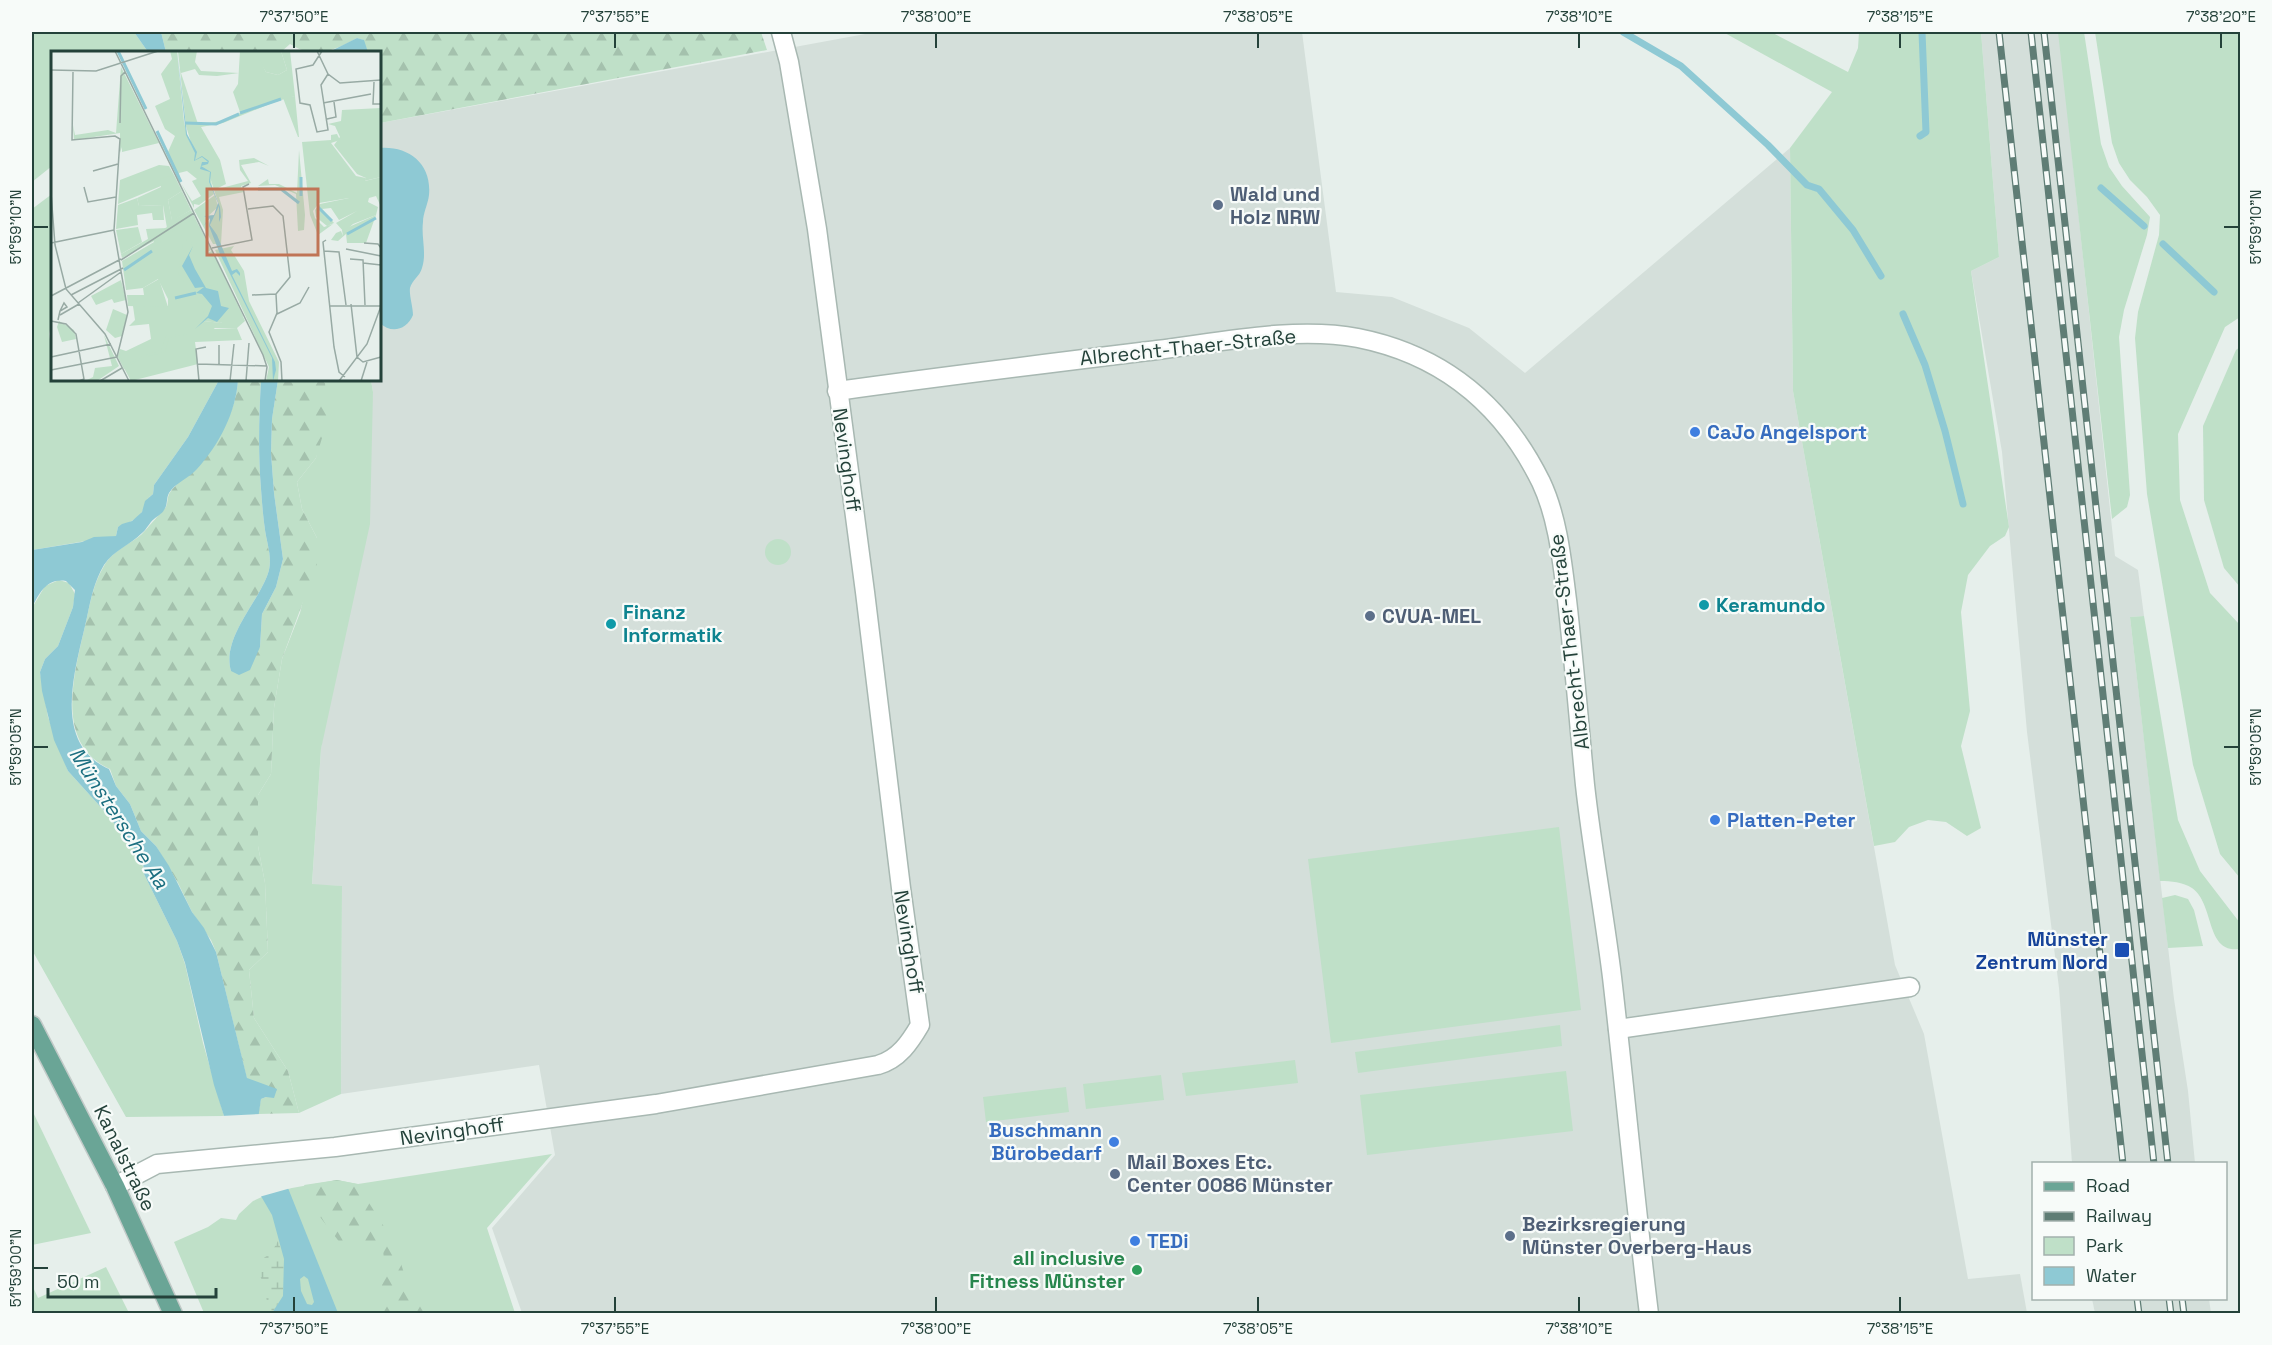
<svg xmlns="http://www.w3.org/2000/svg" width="2272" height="1345" viewBox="0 0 2272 1345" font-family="'Space Grotesk',sans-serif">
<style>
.built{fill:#d4dfda}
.green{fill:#bfe0c8}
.forest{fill:url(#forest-firs)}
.wetland{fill:url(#wetland-marsh)}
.water{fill:#8ec9d4;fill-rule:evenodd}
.pier{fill:#e6efeb}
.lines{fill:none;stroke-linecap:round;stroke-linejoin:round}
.stream{stroke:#8ec9d4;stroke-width:7}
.minor-casing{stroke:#a8b8b2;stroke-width:21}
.major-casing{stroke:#c2cac8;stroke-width:21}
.minor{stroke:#fff;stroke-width:18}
.major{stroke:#6aa596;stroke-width:18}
.rail-casing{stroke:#5f7d75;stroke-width:7}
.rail{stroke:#f7fbf9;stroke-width:4.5;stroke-dasharray:14;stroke-linecap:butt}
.ticks{fill:none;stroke:#24423a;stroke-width:2}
.service-dot{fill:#5c6f8a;stroke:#f7fbf9;stroke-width:2}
.shop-dot{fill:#3f7fe0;stroke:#f7fbf9;stroke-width:2}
.culture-dot{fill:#0f9aa8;stroke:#f7fbf9;stroke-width:2}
.transit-dot{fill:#1a4fb4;stroke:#f7fbf9;stroke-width:2}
.leisure-dot{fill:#2e9e5b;stroke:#f7fbf9;stroke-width:2}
.labels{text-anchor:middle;stroke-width:4.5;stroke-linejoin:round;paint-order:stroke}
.service-label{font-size:20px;font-weight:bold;fill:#4e5e75;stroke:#f7fbf9;text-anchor:start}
.street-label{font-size:20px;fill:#24423a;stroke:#f7fbf9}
.shop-label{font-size:20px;font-weight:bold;fill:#366cbe;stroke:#f7fbf9;text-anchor:start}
.culture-label{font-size:20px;font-weight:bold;fill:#0d838f;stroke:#f7fbf9;text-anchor:start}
.transit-label{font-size:20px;font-weight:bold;fill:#164399;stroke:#f7fbf9;text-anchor:end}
.leisure-label{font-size:20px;font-weight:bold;fill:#27864d;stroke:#f7fbf9;text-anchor:end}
.water-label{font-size:21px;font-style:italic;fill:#1c6f80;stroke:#f7fbf9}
.inset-river{fill:none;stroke:#8ec9d4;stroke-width:3}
.inset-road{fill:none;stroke:#98aaa4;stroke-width:1.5}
.view{fill:#c07456;fill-opacity:0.15;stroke:#c07456;stroke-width:3}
.inset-edge{fill:none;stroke:#24423a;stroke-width:3}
.neatline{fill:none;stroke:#24423a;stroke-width:2}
.ticks-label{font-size:15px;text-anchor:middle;fill:#24423a}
</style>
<defs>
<pattern id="forest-firs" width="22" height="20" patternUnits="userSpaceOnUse" patternTransform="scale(1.5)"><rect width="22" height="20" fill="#bfe0c8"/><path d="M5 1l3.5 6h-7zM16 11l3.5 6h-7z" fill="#a4c1ad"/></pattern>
<pattern id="wetland-marsh" width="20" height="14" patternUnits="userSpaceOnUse" patternTransform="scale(1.5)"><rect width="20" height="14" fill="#bfe0c8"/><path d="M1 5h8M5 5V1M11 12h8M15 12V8" fill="none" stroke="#a4c1ad"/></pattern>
</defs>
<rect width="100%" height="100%" fill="#e6efeb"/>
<g class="built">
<polygon points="876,32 1302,32 1336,292 1392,297 1469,328 1525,373 1790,148 1793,391 1895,965 1924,1034 1968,1279 2020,1274 2027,1313 522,1313 492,1228 555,1155 539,1065 341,1094 342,886 312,885 321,749 373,392 371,380 380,380 380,123"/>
<polygon points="1981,32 2059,32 2115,556 2138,570 2144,616 2130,617 2174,999 2188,1091 2195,1163 2072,1163 2059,988 2027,732 2002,452 1971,271 1999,257"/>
<polygon points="2092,1299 2209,1299 2211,1313 2095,1313"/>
</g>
<g class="green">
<polygon points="32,32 134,32 148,52 52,52 52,166 32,182"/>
<polygon points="1723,32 1771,32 1848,72 1858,48 1859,32 1981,32 1999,257 1971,271 2009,527 2005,536 1990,546 1968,575 1961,612 1970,711 1961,746 1981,828 1967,836 1946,822 1928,820 1909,827 1895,842 1874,846 1793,391 1790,148 1832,92"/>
<polygon points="2058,32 2084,32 2101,144 2109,167 2122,186 2150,217 2147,235 2124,310 2119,337 2130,495 2127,507 2112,519"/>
<polygon points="2095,32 2240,32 2240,317 2225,327 2178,434 2180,500 2210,593 2240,625 2240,878 2220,854 2193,765 2147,494 2135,338 2138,312 2159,235 2160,215 2147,197 2130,180 2119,163 2112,143"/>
<path d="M52,194v125l-3,15 3,17v29h167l-31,57 -34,48 -1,9c-10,8 -5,7 -10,16 -4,9 -17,14 -25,17l-2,9 -84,14v-341z"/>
<polygon points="2240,347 2240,587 2224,568 2204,500 2203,426 2236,350"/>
<polygon points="322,380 371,380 373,392 370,524 321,749 312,884 342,886 341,1094 299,1113 288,1071 254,1018 249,970 268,952 265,883 258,846 258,795 271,774 274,708 282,659 300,613 317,538 302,509 297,482 316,458 325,384"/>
<circle cx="778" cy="552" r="13"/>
<polygon points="59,580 69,583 75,594 73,607 58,646 45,659 40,672 48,717 68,771 107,814 143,860 144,874 177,941 185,964 203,1043 224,1116 126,1117 32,950 32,608 45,586"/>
<path d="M2144,616l34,204 22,51 40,52v26c-35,5 -25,-45 -48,-61 -9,-6 -21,-7 -32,-7l-30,-264z"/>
<polygon points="1559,827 1581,1010 1331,1043 1308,859"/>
<polygon points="2175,895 2188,899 2194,910 2203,946 2168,948 2162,898"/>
<polygon points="1560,1025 1562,1046 1358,1073 1355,1052"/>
<polygon points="1295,1060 1298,1083 1186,1096 1182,1073"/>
<polygon points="1566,1071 1573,1131 1367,1155 1360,1095"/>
<polygon points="1161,1075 1164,1100 1086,1109 1083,1084"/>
<polygon points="1066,1087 1069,1112 986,1122 983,1097"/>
<polygon points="32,1110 91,1233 32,1245"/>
<polygon points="552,1154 487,1228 515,1313 204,1313 174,1242 208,1227 221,1218 236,1220 239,1214 253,1201 275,1191 337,1180 358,1184"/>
<polygon points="106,1267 129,1313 32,1313 32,1285 38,1298"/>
</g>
<g class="forest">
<path d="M161,32h600l6,18 -387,73v-71h-12l-5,-12 -6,-2c-25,13 -41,22 -67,6l-9,8h-115z"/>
<path d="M238,380h23c-2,36 -3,72 0,109 1,14 2,27 4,41 2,14 7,26 4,40 -8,30 -48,67 -38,101l29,-24 2,-33 14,-27 7,-28 -9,-66 -3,-40 1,-34 6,-39h44l3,3 3,35 -12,40 -19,24 5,27 15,29v26l-35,95 -8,49 -3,66 -13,21v51l7,37 3,69 -19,18 5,48 34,53 11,42 -41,1 3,-15 5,-2 -19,-18 -31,-127 -5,-12 -19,-28 -14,-29 -22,-37 -15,-15 -11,-27 -14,-18 -6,-17c-60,-27 -33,-104 -23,-152 4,-19 7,-34 17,-51 9,-16 25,-21 38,-32 3,-3 22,-25 24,-27 2,-4 1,-9 3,-13 4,-7 13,-14 18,-21 26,-30 48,-52 51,-93z"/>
<polygon points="337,1180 357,1184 395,1244 411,1296 428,1313 375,1313 385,1272 383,1249 366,1242 344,1248 317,1213 304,1185"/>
</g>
<polygon class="wetland" points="278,1241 284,1259 283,1296 272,1313 269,1313 264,1285 255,1264 271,1253"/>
<g class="water">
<polygon points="134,32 161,32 166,52 148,52"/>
<polygon points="357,38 364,40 368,52 329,52"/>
<path d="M380,148c29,-2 52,16 49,47 -1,9 -6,18 -6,27 -2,15 4,31 -1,46 -2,8 -10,12 -12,20 -1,7 3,19 3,27 -6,15 -22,19 -33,8z"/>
<path d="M219,380h19c-2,32 -19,65 -41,89 -8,9 -22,14 -28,24 -3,5 -1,12 -5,17 -2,4 -7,6 -10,9 -5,4 -7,10 -12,14 -12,12 -28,17 -38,32 -10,17 -13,33 -17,52 -10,48 -38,125 22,152l7,17 14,18 11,27 15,15 13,20 23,46 12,16 12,24 31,126 30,11 -3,9 -8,-1 -5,2 -3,20 30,69 50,125h-66l11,-17 1,-37 -12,-44 -14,-24 -34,-75 -10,-31 -29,-122 -8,-22 -33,-67 -1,-14 -36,-46 -39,-43 -14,-31 -12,-49 -2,-19 5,-13 13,-13 15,-39 2,-17 -9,-9c-19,-3 -27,12 -34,27v-58l50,-8 12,-5 22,-1 2,-9 4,-3 10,-3 10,-9 3,-11 8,-7 1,-9 34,-48zM304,1276l4,3 6,23 -2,3 -5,-1 -6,-13 -1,-12z"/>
<path d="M261,380h17l-6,39 -1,34 3,40 9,66 -7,28 -14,27 -2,33 -10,23 -11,5 -8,-4c-10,-34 30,-71 38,-101 3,-14 -2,-26 -4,-40 -2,-14 -3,-27 -4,-41 -3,-37 -2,-73 0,-109z"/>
</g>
<polygon class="pier" points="261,1114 261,1119 291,1188 259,1197 255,1193 221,1116"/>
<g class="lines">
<g class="stream">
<polyline points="1623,32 1681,66 1768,145 1807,185 1819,189 1853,230 1881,276"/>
<polyline points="1920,136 1926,132 1922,32"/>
<polyline points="2101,188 2144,226"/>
<polyline points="2163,244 2214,292"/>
<polyline points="1903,314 1925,365 1945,431 1963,504"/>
</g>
<defs>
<g id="minor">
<path d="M837,391c107,-15 214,-28 320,-41 64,-8 138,-24 201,-12 85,17 145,67 183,144 17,36 21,79 26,118 7,61 12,123 18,185 7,64 19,127 27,192 13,112 23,224 37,337"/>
<polyline points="1618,1029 1910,987"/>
<path d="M115,1186l42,-22 178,-17 321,-43 222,-39c21,-6 32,-23 42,-40l-19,-137 -36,-296 -48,-363 -28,-167 -8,-30"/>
</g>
<polyline id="major" points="32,1025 115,1186 173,1314"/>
</defs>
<use href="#minor" class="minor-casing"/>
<use href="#major" class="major-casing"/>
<use href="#minor" class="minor"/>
<use href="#major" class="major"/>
<defs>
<g id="rail">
<polyline points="1999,32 2123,1164"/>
<polyline points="2031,32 2154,1164"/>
<polyline points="2044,32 2168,1164"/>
<polyline points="2137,1298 2139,1314"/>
<polyline points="2169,1298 2171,1314"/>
<polyline points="2182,1298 2184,1314"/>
</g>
</defs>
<use href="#rail" class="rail-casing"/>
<use href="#rail" class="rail"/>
</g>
<path class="ticks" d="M294,33v15M615,33v15M936,33v15M1258,33v15M1579,33v15M1900,33v15M2221,33v15M33,227h15M2224,227h15M33,747h15M2224,747h15M33,1268h15M294,1297v15M615,1297v15M936,1297v15M1258,1297v15M1579,1297v15M1900,1297v15"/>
<g class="service-dot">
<circle cx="1218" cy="205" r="6"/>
<circle cx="1370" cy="616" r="6"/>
<circle cx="1115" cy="1174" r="6"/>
<circle cx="1510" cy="1236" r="6"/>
</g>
<g class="shop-dot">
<circle cx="1695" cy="432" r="6"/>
<circle cx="1715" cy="820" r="6"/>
<circle cx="1114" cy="1142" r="6"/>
<circle cx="1135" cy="1241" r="6"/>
</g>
<g class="culture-dot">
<circle cx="1704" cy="605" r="6"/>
<circle cx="611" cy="624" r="6"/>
</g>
<rect class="transit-dot" x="2114" y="942" width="16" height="16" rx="3"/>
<circle class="leisure-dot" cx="1137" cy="1270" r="6"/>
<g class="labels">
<g class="service-label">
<text x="1230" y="201">Wald und<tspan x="1230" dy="23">Holz NRW</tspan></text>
<text x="1382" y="623">CVUA-MEL</text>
<text x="1127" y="1169">Mail Boxes Etc.<tspan x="1127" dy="23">Center 0086 Münster</tspan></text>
<text x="1522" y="1231">Bezirksregierung<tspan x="1522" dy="23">Münster Overberg-Haus</tspan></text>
</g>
<g class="street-label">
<text transform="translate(1188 347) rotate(-6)" y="7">Albrecht-Thaer-Straße</text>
<text transform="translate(847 460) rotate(82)" y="7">Nevinghoff</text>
<text transform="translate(1569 642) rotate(-97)" y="7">Albrecht-Thaer-Straße</text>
<text transform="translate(909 942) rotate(81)" y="7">Nevinghoff</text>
<text transform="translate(452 1131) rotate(-8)" y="7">Nevinghoff</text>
<text transform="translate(125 1158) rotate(64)" y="7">Kanalstraße</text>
</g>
<g class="shop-label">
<text x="1707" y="439">CaJo Angelsport</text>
<text x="1727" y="827">Platten-Peter</text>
<text x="1102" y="1137" text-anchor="end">Buschmann<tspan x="1102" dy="23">Bürobedarf</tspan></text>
<text x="1147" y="1248">TEDi</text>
</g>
<g class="culture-label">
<text x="1716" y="612">Keramundo</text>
<text x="623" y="619">Finanz<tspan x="623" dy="23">Informatik</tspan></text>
</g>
<g class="transit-label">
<text x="2108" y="946">Münster<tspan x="2108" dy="23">Zentrum Nord</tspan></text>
</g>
<g class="leisure-label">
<text x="1125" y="1265">all inclusive<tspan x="1125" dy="23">Fitness Münster</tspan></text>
</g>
<g class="water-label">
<text transform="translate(119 818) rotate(57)" y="7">Münstersche Aa</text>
</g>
</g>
<g transform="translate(51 51)">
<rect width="330" height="330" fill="#e6efeb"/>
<path d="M119,0h7l7,71 3,13 6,14 -7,-23 -8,-75h19l-2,11 6,9 38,2 -22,3 -18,-1 -4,-6 -14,4 17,51 25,-3 27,-13 32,-9 -59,24 -22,4 19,33 6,24 -12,6 -4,-13 4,17 -15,11 -5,-1v4l-13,-25 11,18 9,-5 -9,-15 5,-2 -10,-8 -8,2 1,9 -13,-28 8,-18 -10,-7 -10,-23 15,-7 -9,-25 11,-15zM230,0l6,19 -9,5 -12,-3 -13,-20zM70,16l38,76 -37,9v-5l-2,6v-20l-46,7 -1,-15 2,10 33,-5 8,3zM244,45l4,41h-1l-15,-39zM286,83l3,6 -9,3 25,33 10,2 -1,3 16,-4v30l-5,-11 -7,2 -1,4 10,5 -2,8 -23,9 -9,8 -8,-9 21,-12 -18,9 -8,-12 -9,1 12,14 -7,3 -11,-9 -1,-7 5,-6 29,-6 -30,5 -6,8 2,7 9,9 9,-3 -15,11 -8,-20 -8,-73 29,-2v-5zM248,99l6,65 -1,15 -6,1 -2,-37 -21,-9 -17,1 10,-7 1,5h10l18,9zM108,114l10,1 5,9 -13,11 -43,18 2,-24zM131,140l9,19 -19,11 -4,-21zM164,144l3,12 -11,10 11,27h-5l-19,-34zM86,147l2,8 24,-1 1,15h-11l-1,-7 -15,2 1,10 -22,4 2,-24zM141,161l19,38 -5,3 6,-2 31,65 -23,7 -16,-2 11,8 22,-1 5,12 -47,2 3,22 -67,17 -13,-24 2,-8 6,2 25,-12 -2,-15 -20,2 6,-6 -2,-14h35v-7l-10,-20 -15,9 -17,2 -4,-29 32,-19 -2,-6zM87,176l4,15 -21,12 -5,-24zM183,195l-3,4 13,21 5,30 30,61 -1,19h-12l3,-14 -54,-117zM62,258l14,6 -5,21 -7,2 -9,-8zM8,270l15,9 2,9 -14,3 -5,-15z" fill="#bfe0c8"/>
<path d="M189,0h15l11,21 12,3 9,-5 -6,-19h9l5,45 -55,16 -7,-20 5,-8zM330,57v69l-17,4 2,-3 -9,-4 -23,-29 6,-8 -5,-11 -7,-2 13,-3 1,-11zM203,107l15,8 -10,-4 -18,3 10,18 -10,3 3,6 -25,5 4,13 -2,34h-2l-9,-20 9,-19 -5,-15 34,-9 -8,-11 -1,-10zM123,124l8,16 -14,9 4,20 19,-10 4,8 -12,7 1,4 15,-3 6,12 -5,1 -19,26 12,21 11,1 -7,6 14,11 -5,15 -5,-14 -23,-32 5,-30 7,-6 2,9v-11l-11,1 -3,-9 -19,16 -5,-2 -32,17 -1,-4 27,-15 -2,-10 21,-1 -4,-23 -24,1 -2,-8 24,-11 -1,-8zM325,164l-10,28h-19l-1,-9 -8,7 -7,-1 5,-7 5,-2 2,5 -1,-6zM69,225l6,24 -12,3 -2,-4 -16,6 -5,-9 30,-16zM108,228l9,28 -40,-1 -1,-11h17l-1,-7zM175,231l19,39 -8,7h-27l-6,-7 17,2 11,-15 -1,-5 -10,2 -3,-15 -9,-4zM142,282l-24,5 -4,14 -23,6 -18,11 -6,-12 1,-4 6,13 16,-9 20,-7 5,-14zM53,284l15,31 -22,15h-12l8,-4 2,-9 17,-2z" fill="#bfe0c8"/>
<path d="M126,0l10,83 10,18 -2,8 7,-4 7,5 -1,3 -7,2 10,6 -1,10 10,25 1,10 -2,5v-16l-9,19 7,10 15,36 5,-2 3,4v3l-4,-4 -4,3 43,87 1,8 -3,11 -1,-23 -52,-104 -11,-28 1,-8 -6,8 4,-8 -4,-2 10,-1 4,-12 -9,-21 1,-10 -10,-3 2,-7h6l-6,-5 -8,4 1,-8 -9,-18zM142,195l-4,9 6,14 11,19 12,3 3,15 8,2 -12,14 -9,-4 -13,11 13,-13 4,-10 -10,-12 -6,-1 8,-6 -9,1 -13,-22z" fill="#8ec9d4"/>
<path class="inset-river" d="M67,0l28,58M189,62l41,-14M134,72l31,1 23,-10M106,80l24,51M207,138h23l18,14M250,145v-19M267,156l14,14M296,183l29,-16M73,219l28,-19M124,247l21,-5"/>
<path class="inset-road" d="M64,0l148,304 4,12 -2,14M266,0l11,23 12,9 41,-3M271,0l-9,14 -17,4 4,34 10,2 7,27 11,-2 -7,-45 7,-11M291,0h34M0,19l45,1 62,-20M22,21l-1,68 43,-4 5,3 -6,91 14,82 -11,45M323,31l-1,22h8M272,52l48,-9M276,68l9,-2 -2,-15M69,72l1,-47 4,-4M42,120l25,-7M33,136l4,15 28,-5M0,142l4,52 11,44 39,45 24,47M197,158l25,-3 10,10 7,61 -14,17 1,19 -8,19 12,30 1,19M275,189l-3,2 11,105 5,25 6,5M0,192l63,-13M313,192l14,1 3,4M161,197l40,-8 -9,-53 6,-3M295,198l35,7M273,200l15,1 7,53M299,208l13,1 2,45M70,209l73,-47M312,212l18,2M20,244l52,-27M201,244l24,-1M0,245l70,-37M27,252l43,-31M300,253l6,53 6,5 18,-5M279,255h51M226,263l23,-11 9,-16M9,264l19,-11M7,269l2,-9 7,-4 -3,-4 -4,8M0,270l15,3 10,10 8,45 -5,2M168,294v20M0,306l60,-13M147,313l69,2M0,319l66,-13M49,330l22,-13M148,330l-3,-32 10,-2M179,330l4,-37M195,330l3,-38M288,330l28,-37 14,-38M310,330l6,-19"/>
<path class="view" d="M156,138h111v66h-111z"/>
<rect width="330" height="330" class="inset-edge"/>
</g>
<rect width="2272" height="1345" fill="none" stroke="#f7fbf9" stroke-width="66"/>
<rect x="2032" y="1162" width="195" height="138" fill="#f7fbf9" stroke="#a3b1ad" stroke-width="1.5"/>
<rect x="2044" y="1182" width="30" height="9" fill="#6aa596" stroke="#a3b1ad" stroke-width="1.5"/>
<text x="2086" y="1192" font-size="18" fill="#24423a">Road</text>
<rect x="2044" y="1212" width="30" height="9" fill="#5f7d75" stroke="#a3b1ad" stroke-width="1.5"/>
<text x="2086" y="1222" font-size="18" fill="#24423a">Railway</text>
<rect x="2044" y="1237" width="30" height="18" fill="#bfe0c8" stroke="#a3b1ad" stroke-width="1.5"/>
<text x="2086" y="1252" font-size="18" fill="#24423a">Park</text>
<rect x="2044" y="1267" width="30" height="18" fill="#8ec9d4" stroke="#a3b1ad" stroke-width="1.5"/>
<text x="2086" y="1282" font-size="18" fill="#24423a">Water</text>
<path d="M48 1288v9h168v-9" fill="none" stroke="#24423a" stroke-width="3"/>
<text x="57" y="1288" font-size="18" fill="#24423a" stroke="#f7fbf9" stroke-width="4.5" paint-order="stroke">50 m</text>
<rect x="33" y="33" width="2206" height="1279" class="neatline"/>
<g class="ticks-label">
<text x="294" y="22">7°37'50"E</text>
<text x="615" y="22">7°37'55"E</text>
<text x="936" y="22">7°38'00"E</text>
<text x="1258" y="22">7°38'05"E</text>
<text x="1579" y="22">7°38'10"E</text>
<text x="1900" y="22">7°38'15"E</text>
<text x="2221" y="22">7°38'20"E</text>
<text transform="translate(16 227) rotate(-90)" y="5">51°59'10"N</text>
<text transform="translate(2256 227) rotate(-90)" y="5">51°59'10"N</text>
<text transform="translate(16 747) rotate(-90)" y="5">51°59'05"N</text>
<text transform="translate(2256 747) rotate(-90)" y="5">51°59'05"N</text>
<text transform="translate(16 1268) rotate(-90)" y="5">51°59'00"N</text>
<text x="294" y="1334">7°37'50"E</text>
<text x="615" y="1334">7°37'55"E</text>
<text x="936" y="1334">7°38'00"E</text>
<text x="1258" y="1334">7°38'05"E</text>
<text x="1579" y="1334">7°38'10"E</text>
<text x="1900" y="1334">7°38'15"E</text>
</g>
</svg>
